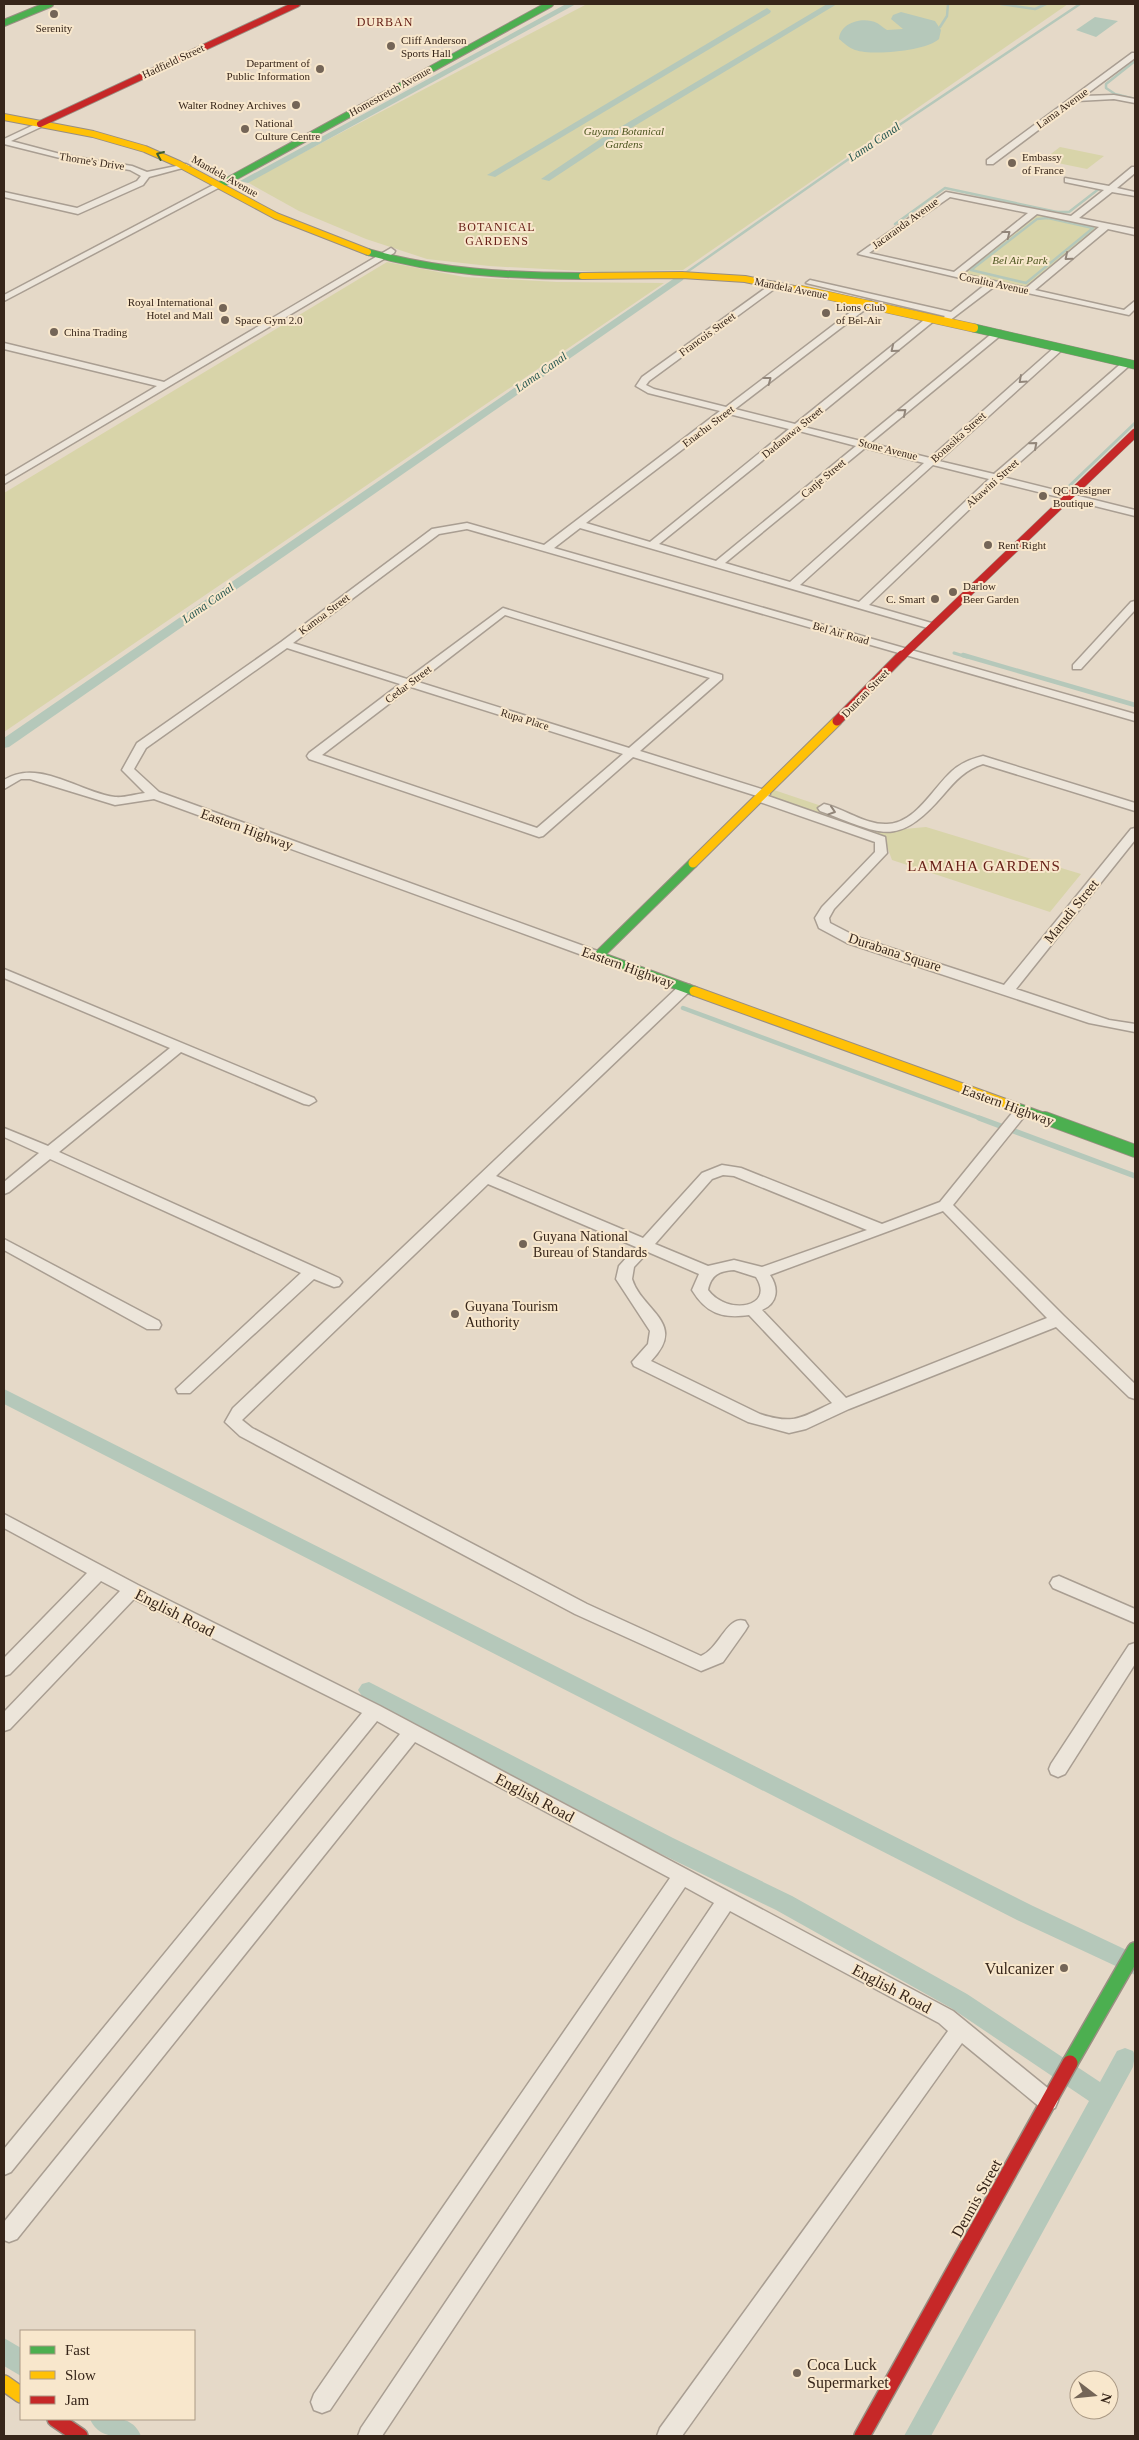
<svg xmlns="http://www.w3.org/2000/svg" width="1139" height="2440" viewBox="0 0 1139 2440" font-family="'Times New Roman',serif">
<style>
.green{fill:#d8d4a9}
.water{fill:#b5c8ba}
.lines{fill:none;stroke-linecap:round;stroke-linejoin:round}
.stream-far3{stroke:#b5c8ba;stroke-width:2.5}
.stream-far2{stroke:#b5c8ba;stroke-width:3}
.stream-far1{stroke:#b5c8ba;stroke-width:4.5}
.stream{stroke:#b5c8ba;stroke-width:5.5}
.canal{fill:#b5c8ba;fill-rule:evenodd}
.street-casing{stroke:#a99e92;stroke-width:3}
.fast-far4-casing{stroke:#998e82;stroke-width:8}
.fast-far3-casing{stroke:#998e82;stroke-width:9}
.fast-far2-casing{stroke:#998e82;stroke-width:11}
.fast-far1-casing{stroke:#998e82;stroke-width:14}
.fast-casing{stroke:#998e82;stroke-width:18}
.slow-far3-casing{stroke:#998e82;stroke-width:8}
.slow-far2-casing{stroke:#998e82;stroke-width:9}
.slow-far1-casing{stroke:#998e82;stroke-width:11}
.slow-casing{stroke:#998e82;stroke-width:18}
.jam-far3-casing{stroke:#998e82;stroke-width:8}
.jam-far2-casing{stroke:#998e82;stroke-width:9}
.jam-far1-casing{stroke:#998e82;stroke-width:11}
.jam-casing{stroke:#998e82;stroke-width:18}
.street{fill:#ece5da;fill-rule:evenodd}
.fast-far4{stroke:#4caf50;stroke-width:6}
.fast-far3{stroke:#4caf50;stroke-width:8}
.fast-far2{stroke:#4caf50;stroke-width:9}
.fast-far1{stroke:#4caf50;stroke-width:12}
.fast{stroke:#4caf50;stroke-width:15}
.slow-far3{stroke:#ffc107;stroke-width:6}
.slow-far2{stroke:#ffc107;stroke-width:8}
.slow-far1{stroke:#ffc107;stroke-width:9}
.slow{stroke:#ffc107;stroke-width:15}
.jam-far3{stroke:#c62828;stroke-width:6}
.jam-far2{stroke:#c62828;stroke-width:8}
.jam-far1{stroke:#c62828;stroke-width:9}
.jam{stroke:#c62828;stroke-width:15}
.oneway{stroke:#3f5d30}
.oneway2{stroke:#92867a}
.poi-dot{fill:#746557;stroke:#f8e7cc;stroke-width:2}
.labels{text-anchor:middle;stroke-width:4;stroke-linejoin:round;paint-order:stroke}
.far-poi-label{font-size:11px;fill:#37261a;stroke:#f8e7cc;text-anchor:start}
.far-street-label{font-size:11px;fill:#37261a;stroke:#f8e7cc}
.far-park-label{font-size:11px;font-style:italic;fill:#4c551f;stroke:#f8e7cc}
.far-neighbourhood-label{font-size:12px;letter-spacing:1px;fill:#672017;stroke:#f8e7cc}
.far-water-label{font-size:12px;font-style:italic;fill:#285851;stroke:#f8e7cc}
.street-label{font-size:14px;fill:#37261a;stroke:#f8e7cc}
.poi-label{font-size:14px;fill:#37261a;stroke:#f8e7cc;text-anchor:start}
.neighbourhood-label{font-size:15px;letter-spacing:1px;fill:#672017;stroke:#f8e7cc}
.near-street-label{font-size:16px;fill:#37261a;stroke:#f8e7cc}
.near-poi-label{font-size:16px;fill:#37261a;stroke:#f8e7cc;text-anchor:end}
</style>
<rect width="100%" height="100%" fill="#e5d9c8"/>
<g class="green">
<polygon points="587,4 1068,4 683,270 601,272 489,266 427,259 366,239 299,211 247,182"/>
<polygon points="1060,147 1104,156 1087,169 1043,160"/>
<polygon points="1038,214 1100,227 1025,288 962,274"/>
<polygon points="387,262 464,277 557,282 664,283 4,732 4,493"/>
<polygon points="774,790 893,830 926,827 1081,874 1050,912 892,860 884,838 766,797"/>
</g>
<g class="water">
<path d="M901,12l34,9 6,9 -2,9c-13,12 -66,17 -84,11 -6,-2 -11,-7 -16,-11 1,-17 25,-23 38,-16 4,2 6,5 10,7l16,-1 -12,-10 2,-4z"/>
<polygon points="1095,17 1118,21 1096,37 1076,30"/>
</g>
<g class="lines">
<g class="stream-far3">
<polyline points="1001,4 1035,9 1046,4"/>
<polyline points="940,27 947,16 948,4"/>
<polyline points="1135,61 1106,84 1106,88 1115,94 1135,99"/>
<polygon points="1048,218 1093,228 1026,283 971,270 1037,219"/>
<polyline points="1048,218 1057,212 1069,212 1100,188"/>
<polyline points="895,224 945,188 1057,212"/>
<polyline points="684,274 853,156 1080,4"/>
</g>
<g class="stream-far2">
<polyline points="1065,490 1135,423"/>
<polyline points="954,653 967,657"/>
</g>
<g class="stream-far1">
<polyline points="963,655 1135,705"/>
<polyline points="683,1008 982,1119"/>
</g>
<polyline class="stream" points="979,1118 1135,1176"/>
<g class="canal">
<polygon points="566,4 576,4 248,183 240,181"/>
<polygon points="827,4 837,4 608,142 549,181 541,179 602,138"/>
<polygon points="767,8 771,11 770,13 495,177 487,175"/>
<polygon points="679,275 684,278 683,280 9,747 4,748 4,738"/>
<polygon points="4,1389 1033,1906 1135,1954 1135,1975 1017,1920 4,1404"/>
<polygon points="369,1682 673,1838 792,1896 967,1994 1100,2082 1117,2051 1125,2048 1133,2051 1135,2055 1133,2067 931,2436 904,2436 1089,2101 951,2008 776,1910 657,1852 362,1696 358,1690 362,1684"/>
<polygon points="4,2338 21,2348 21,2376 4,2366"/>
<path d="M90,2419c20,-1 42,-5 51,17 -20,1 -42,4 -51,-17z"/>
</g>
<defs>
<g id="street">
<polygon points="1132,53 1135,53 1135,58 1084,96 1114,95 1135,99 1135,103 1114,99 1077,101 993,164 987,164 987,160"/>
<polygon points="40,122 44,124 43,126 11,141 64,155 132,166 147,172 186,164 190,166 149,177 143,185 78,214 4,197 4,192 77,208 137,181 141,176 130,170 64,159 4,144 4,139"/>
<path d="M1132,167h3v6l-18,15 18,4v4l-23,-4 -33,26 56,11v6l-27,-6 -73,61 89,20 11,-9v8l-6,6 -134,-29 -50,38 -5,-3 5,-5 -139,-33 4,-3 141,32 35,-28 -128,-30 88,-62 125,24 33,-26 -39,-8v-4l44,8zM950,197l78,16 -74,59 -85,-19zM1037,214l62,13 -73,61 -64,-14z"/>
<polygon points="217,183 224,185 4,301 4,295"/>
<polygon points="391,248 395,251 394,253 4,484 4,477 157,386 4,349 4,343 164,382"/>
<path d="M774,282l7,2 -132,97 -3,4 8,4 72,18 139,-106h6v4l-136,104 60,15 134,-108h6v4l-131,107 57,14 134,-110h6v4l-131,108 60,15 126,-112h6v4l-123,111 55,13 130,-113h6v4l-127,112 132,33v6l-137,-34 -129,123 66,19 2,2 -6,3 -351,-101 -26,20 581,166v7l-668,-192 -28,5 -146,109 114,36 96,-71 219,67v4l-82,72 128,40 2,3 -2,2 117,41 2,16 -53,56 -5,9 1,5 27,14 147,48 127,-156 4,-1v12l-119,149 93,31 26,4v8l-46,-9 -242,-80 -28,-15 -4,-10 7,-11 53,-55v-10l-118,-41 -2,-3 2,-2 -124,-39 -90,79 -4,1 -230,-78 -2,-3 2,-3 91,-69 -113,-36 -141,100 -12,21 25,23 444,161 2,3 -2,3h-10l-439,-160 -39,6 -85,-26h-9l-17,10v-9c34,-22 75,12 111,17 9,1 21,-3 30,-4l-23,-23 15,-27 144,-101 151,-113 35,-6 77,22 176,-134 -72,-18 -12,-7 6,-9zM729,414l60,15 -139,113 -64,-19zM799,431l57,15 -140,115 -57,-17zM865,448l59,15 -134,119 -65,-19zM933,465l56,14 -130,123 -59,-17zM505,615l205,63 -81,70 -211,-66zM411,687l212,67 -86,74 -215,-73z"/>
<polygon points="1135,601 1135,610 1081,669 1073,669 1073,665 1131,602"/>
<path d="M983,756l152,47v8l-152,-47c-17,5 -28,17 -39,30 -48,56 -63,39 -124,17l-2,-3 6,-4c21,5 41,21 63,20 29,-1 46,-36 65,-53 9,-8 19,-12 31,-15z"/>
<polygon points="4,969 314,1098 316,1101 309,1105 304,1104 181,1052 59,1152 339,1278 342,1282 339,1286 334,1287 314,1279 190,1393 178,1393 176,1389 301,1273 50,1159 9,1192 4,1194 4,1182 39,1153 4,1137 4,1128 48,1146 170,1048 4,978"/>
<path d="M685,984l5,1 2,3 -2,3 -194,185 147,62 59,-65 20,-8 19,3 141,56 58,-22 77,-95h10l2,3 -2,3 -74,92 111,111 71,68v15l-6,-2 -73,-70 -207,82 -43,20 -17,4 -41,-11 -114,-56 -2,-4 16,-18 2,-13 -34,-52 3,-13 17,-19 -148,-63 -246,236 10,8 335,176 114,52c19,-8 26,-41 44,-35l3,5 -3,5 -22,31 -22,9 -126,-57 -335,-178 -15,-14 8,-14 447,-423zM723,1175l11,1 133,54 -105,37 -28,-7 -26,6 -53,-22 57,-65zM943,1211l104,107 -201,80 -84,-88c16,-7 17,-22 8,-35zM648,1252l51,22 -7,16c14,23 30,29 57,25l83,88c-31,15 -38,22 -72,11l-109,-53c37,-38 -9,-50 -19,-82l2,-12zM734,1270l22,7c20,31 -29,39 -48,13 3,-15 11,-19 26,-20z"/>
<polygon points="4,1239 159,1321 161,1325 159,1329 147,1329 4,1250"/>
<polygon points="4,1514 138,1585 380,1706 953,2011 1055,2094 1058,2101 1055,2108 1048,2110 1041,2108 962,2043 682,2436 657,2436 660,2428 948,2031 939,2023 730,1911 382,2436 358,2436 361,2428 714,1903 685,1887 330,2410 322,2413 314,2410 311,2402 314,2394 670,1878 415,1742 17,2239 9,2242 4,2240 4,2222 400,1734 377,1721 11,2172 4,2175 4,2149 362,1713 134,1599 10,1729 4,1731 4,1712 120,1591 101,1581 10,1674 4,1676 4,1658 87,1573 4,1528"/>
<polygon points="1059,1576 1135,1609 1135,1623 1053,1588 1050,1583 1053,1578"/>
<polygon points="1135,1643 1135,1664 1065,1774 1058,1777 1051,1774 1049,1769 1051,1764 1129,1645"/>
</g>
<g id="fast-far4">
<polyline points="4,23 50,4"/>
<polyline points="220,185 550,4"/>
<path d="M368,252c70,20 141,24 214,24"/>
</g>
<polyline id="fast-far3" points="974,328 1135,365"/>
<g id="fast-far2">
<polyline points="693,863 598,956 694,991"/>
<polyline points="1015,1107 1048,1119"/>
</g>
<polyline id="fast-far1" points="1045,1118 1135,1151"/>
<polyline id="fast" points="1070,2063 1135,1950"/>
<g id="slow-far3">
<polyline points="4,117 93,134 145,149 179,164 276,216 368,252"/>
<polyline points="582,276 682,275 745,279 804,291"/>
</g>
<polyline id="slow-far2" points="798,289 974,328"/>
<g id="slow-far1">
<polyline points="693,863 837,721"/>
<polyline points="694,991 1015,1107"/>
</g>
<polyline id="slow" points="4,2383 21,2395"/>
<polyline id="jam-far3" points="40,124 297,4"/>
<polyline id="jam-far2" points="901,657 1135,433"/>
<polyline id="jam-far1" points="837,721 902,655"/>
<g id="jam">
<polyline points="55,2419 80,2436"/>
<polyline points="862,2436 1070,2063"/>
</g>
</defs>
<use href="#street" class="street-casing"/>
<use href="#fast-far4" class="fast-far4-casing"/>
<use href="#fast-far3" class="fast-far3-casing"/>
<use href="#fast-far2" class="fast-far2-casing"/>
<use href="#fast-far1" class="fast-far1-casing"/>
<use href="#fast" class="fast-casing"/>
<use href="#slow-far3" class="slow-far3-casing"/>
<use href="#slow-far2" class="slow-far2-casing"/>
<use href="#slow-far1" class="slow-far1-casing"/>
<use href="#slow" class="slow-casing"/>
<use href="#jam-far3" class="jam-far3-casing"/>
<use href="#jam-far2" class="jam-far2-casing"/>
<use href="#jam-far1" class="jam-far1-casing"/>
<use href="#jam" class="jam-casing"/>
<use href="#street" class="street"/>
<use href="#fast-far4" class="fast-far4"/>
<use href="#fast-far3" class="fast-far3"/>
<use href="#fast-far2" class="fast-far2"/>
<use href="#fast-far1" class="fast-far1"/>
<use href="#fast" class="fast"/>
<use href="#slow-far3" class="slow-far3"/>
<use href="#slow-far2" class="slow-far2"/>
<use href="#slow-far1" class="slow-far1"/>
<use href="#slow" class="slow"/>
<use href="#jam-far3" class="jam-far3"/>
<use href="#jam-far2" class="jam-far2"/>
<use href="#jam-far1" class="jam-far1"/>
<use href="#jam" class="jam"/>
</g>
<defs><path id="oneway-chevron" d="M-2-3.5L2.5 0L-2 3.5" fill="none" stroke-width="1.6" stroke-linecap="round" stroke-linejoin="round" transform="scale(1.25)"/></defs>
<use class="oneway" href="#oneway-chevron" transform="translate(160 155) rotate(-157)"/>
<g class="oneway2">
<use href="#oneway-chevron" transform="translate(1007 234) rotate(-38)"/>
<use href="#oneway-chevron" transform="translate(1068 257) rotate(140)"/>
<use href="#oneway-chevron" transform="translate(894 349) rotate(141)"/>
<use href="#oneway-chevron" transform="translate(768 380) rotate(-37)"/>
<use href="#oneway-chevron" transform="translate(1022 380) rotate(138)"/>
<use href="#oneway-chevron" transform="translate(903 412) rotate(-40)"/>
<use href="#oneway-chevron" transform="translate(1034 445) rotate(-41)"/>
<use href="#oneway-chevron" transform="translate(832 811) rotate(18)"/>
</g>
<g class="poi-dot">
<circle cx="54" cy="14" r="5"/>
<circle cx="391" cy="46" r="5"/>
<circle cx="320" cy="69" r="5"/>
<circle cx="296" cy="105" r="5"/>
<circle cx="245" cy="129" r="5"/>
<circle cx="1012" cy="163" r="5"/>
<circle cx="223" cy="308" r="5"/>
<circle cx="826" cy="313" r="5"/>
<circle cx="225" cy="320" r="5"/>
<circle cx="54" cy="332" r="5"/>
<circle cx="1043" cy="496" r="5"/>
<circle cx="988" cy="545" r="5"/>
<circle cx="953" cy="592" r="5"/>
<circle cx="935" cy="599" r="5"/>
<circle cx="523" cy="1244" r="5"/>
<circle cx="455" cy="1314" r="5"/>
<circle cx="1064" cy="1968" r="5"/>
<circle cx="797" cy="2373" r="5"/>
</g>
<g class="labels">
<g class="far-poi-label">
<text x="54" y="32" text-anchor="middle">Serenity</text>
<text x="401" y="44">Cliff Anderson<tspan x="401" dy="13">Sports Hall</tspan></text>
<text x="310" y="67" text-anchor="end">Department of<tspan x="310" dy="13">Public Information</tspan></text>
<text x="286" y="109" text-anchor="end">Walter Rodney Archives</text>
<text x="255" y="127">National<tspan x="255" dy="13">Culture Centre</tspan></text>
<text x="1022" y="161">Embassy<tspan x="1022" dy="13">of France</tspan></text>
<text x="213" y="306" text-anchor="end">Royal International<tspan x="213" dy="13">Hotel and Mall</tspan></text>
<text x="836" y="311">Lions Club<tspan x="836" dy="13">of Bel-Air</tspan></text>
<text x="235" y="324">Space Gym 2.0</text>
<text x="64" y="336">China Trading</text>
<text x="1053" y="494">QC Designer<tspan x="1053" dy="13">Boutique</tspan></text>
<text x="998" y="549">Rent Right</text>
<text x="963" y="590">Darlow<tspan x="963" dy="13">Beer Garden</tspan></text>
<text x="925" y="603" text-anchor="end">C. Smart</text>
</g>
<g class="far-street-label">
<text transform="translate(173 61) rotate(-25)" y="4">Hadfield Street</text>
<text transform="translate(390 91) rotate(-29)" y="4">Homestretch Avenue</text>
<text transform="translate(1062 108) rotate(-36)" y="4">Lama Avenue</text>
<text transform="translate(92 161) rotate(9)" y="4">Thorne's Drive</text>
<text transform="translate(225 176) rotate(29)" y="4">Mandela Avenue</text>
<text transform="translate(905 223) rotate(-36)" y="4">Jacaranda Avenue</text>
<text transform="translate(994 283) rotate(12)" y="4">Coralita Avenue</text>
<text transform="translate(791 288) rotate(11)" y="4">Mandela Avenue</text>
<text transform="translate(707 334) rotate(-36)" y="4">Francois Street</text>
<text transform="translate(708 426) rotate(-37)" y="4">Enachu Street</text>
<text transform="translate(792 432) rotate(-39)" y="4">Dadanawa Street</text>
<text transform="translate(958 437) rotate(-42)" y="4">Bonasika Street</text>
<text transform="translate(888 449) rotate(14)" y="4">Stone Avenue</text>
<text transform="translate(823 478) rotate(-40)" y="4">Canje Street</text>
<text transform="translate(992 483) rotate(-42)" y="4">Akawini Street</text>
<text transform="translate(324 614) rotate(-37)" y="4">Kamoa Street</text>
<text transform="translate(841 633) rotate(16)" y="4">Bel Air Road</text>
<text transform="translate(408 684) rotate(-37)" y="4">Cedar Street</text>
<text transform="translate(865 693) rotate(-46)" y="4">Duncan Street</text>
<text transform="translate(525 719) rotate(17)" y="4">Rupa Place</text>
</g>
<g class="far-park-label">
<text x="624" y="135">Guyana Botanical<tspan x="624" dy="13">Gardens</tspan></text>
<text x="1020" y="264">Bel Air Park</text>
</g>
<g class="far-neighbourhood-label">
<text x="385" y="26">DURBAN</text>
<text x="497" y="231">BOTANICAL<tspan x="497" dy="14">GARDENS</tspan></text>
</g>
<g class="far-water-label">
<text transform="translate(874 142) rotate(-34)" y="4">Lama Canal</text>
<text transform="translate(541 372) rotate(-35)" y="4">Lama Canal</text>
<text transform="translate(208 603) rotate(-35)" y="4">Lama Canal</text>
</g>
<g class="street-label">
<text transform="translate(247 829) rotate(20)" y="5">Eastern Highway</text>
<text transform="translate(1071 911) rotate(-51)" y="5">Marudi Street</text>
<text transform="translate(895 952) rotate(18)" y="5">Durabana Square</text>
<text transform="translate(628 967) rotate(20)" y="5">Eastern Highway</text>
<text transform="translate(1008 1105) rotate(20)" y="5">Eastern Highway</text>
</g>
<g class="poi-label">
<text x="533" y="1241">Guyana National<tspan x="533" dy="16">Bureau of Standards</tspan></text>
<text x="465" y="1311">Guyana Tourism<tspan x="465" dy="16">Authority</tspan></text>
</g>
<g class="neighbourhood-label">
<text x="984" y="871">LAMAHA GARDENS</text>
</g>
<g class="near-street-label">
<text transform="translate(175 1612) rotate(27)" y="6">English Road</text>
<text transform="translate(535 1797) rotate(28)" y="6">English Road</text>
<text transform="translate(892 1988) rotate(28)" y="6">English Road</text>
<text transform="translate(976 2198) rotate(-61)" y="6">Dennis Street</text>
</g>
<g class="near-poi-label">
<text x="1054" y="1974">Vulcanizer</text>
<text x="807" y="2370" text-anchor="start">Coca Luck<tspan x="807" dy="18">Supermarket</tspan></text>
</g>
</g>
<rect width="1139" height="2440" fill="none" stroke="#37261a" stroke-width="10"/>
<rect x="20" y="2330" width="175" height="90" fill="#f8e7cc" stroke="#ab9a85"/>
<rect x="30" y="2346" width="25" height="8" fill="#4caf50" stroke="#ab9a85"/>
<text x="65" y="2355" font-size="15" fill="#37261a">Fast</text>
<rect x="30" y="2371" width="25" height="8" fill="#ffc107" stroke="#ab9a85"/>
<text x="65" y="2380" font-size="15" fill="#37261a">Slow</text>
<rect x="30" y="2396" width="25" height="8" fill="#c62828" stroke="#ab9a85"/>
<text x="65" y="2405" font-size="15" fill="#37261a">Jam</text>
<g transform="translate(1094 2395) rotate(106)"><circle r="24" fill="#f8e7cc" stroke="#ab9a85"/>
<path d="M0-4L9 19L0 12L-9 19Z" fill="#746557"/>
<text y="-8" font-size="14" font-weight="bold" text-anchor="middle" fill="#37261a">N</text>
</g>
</svg>
